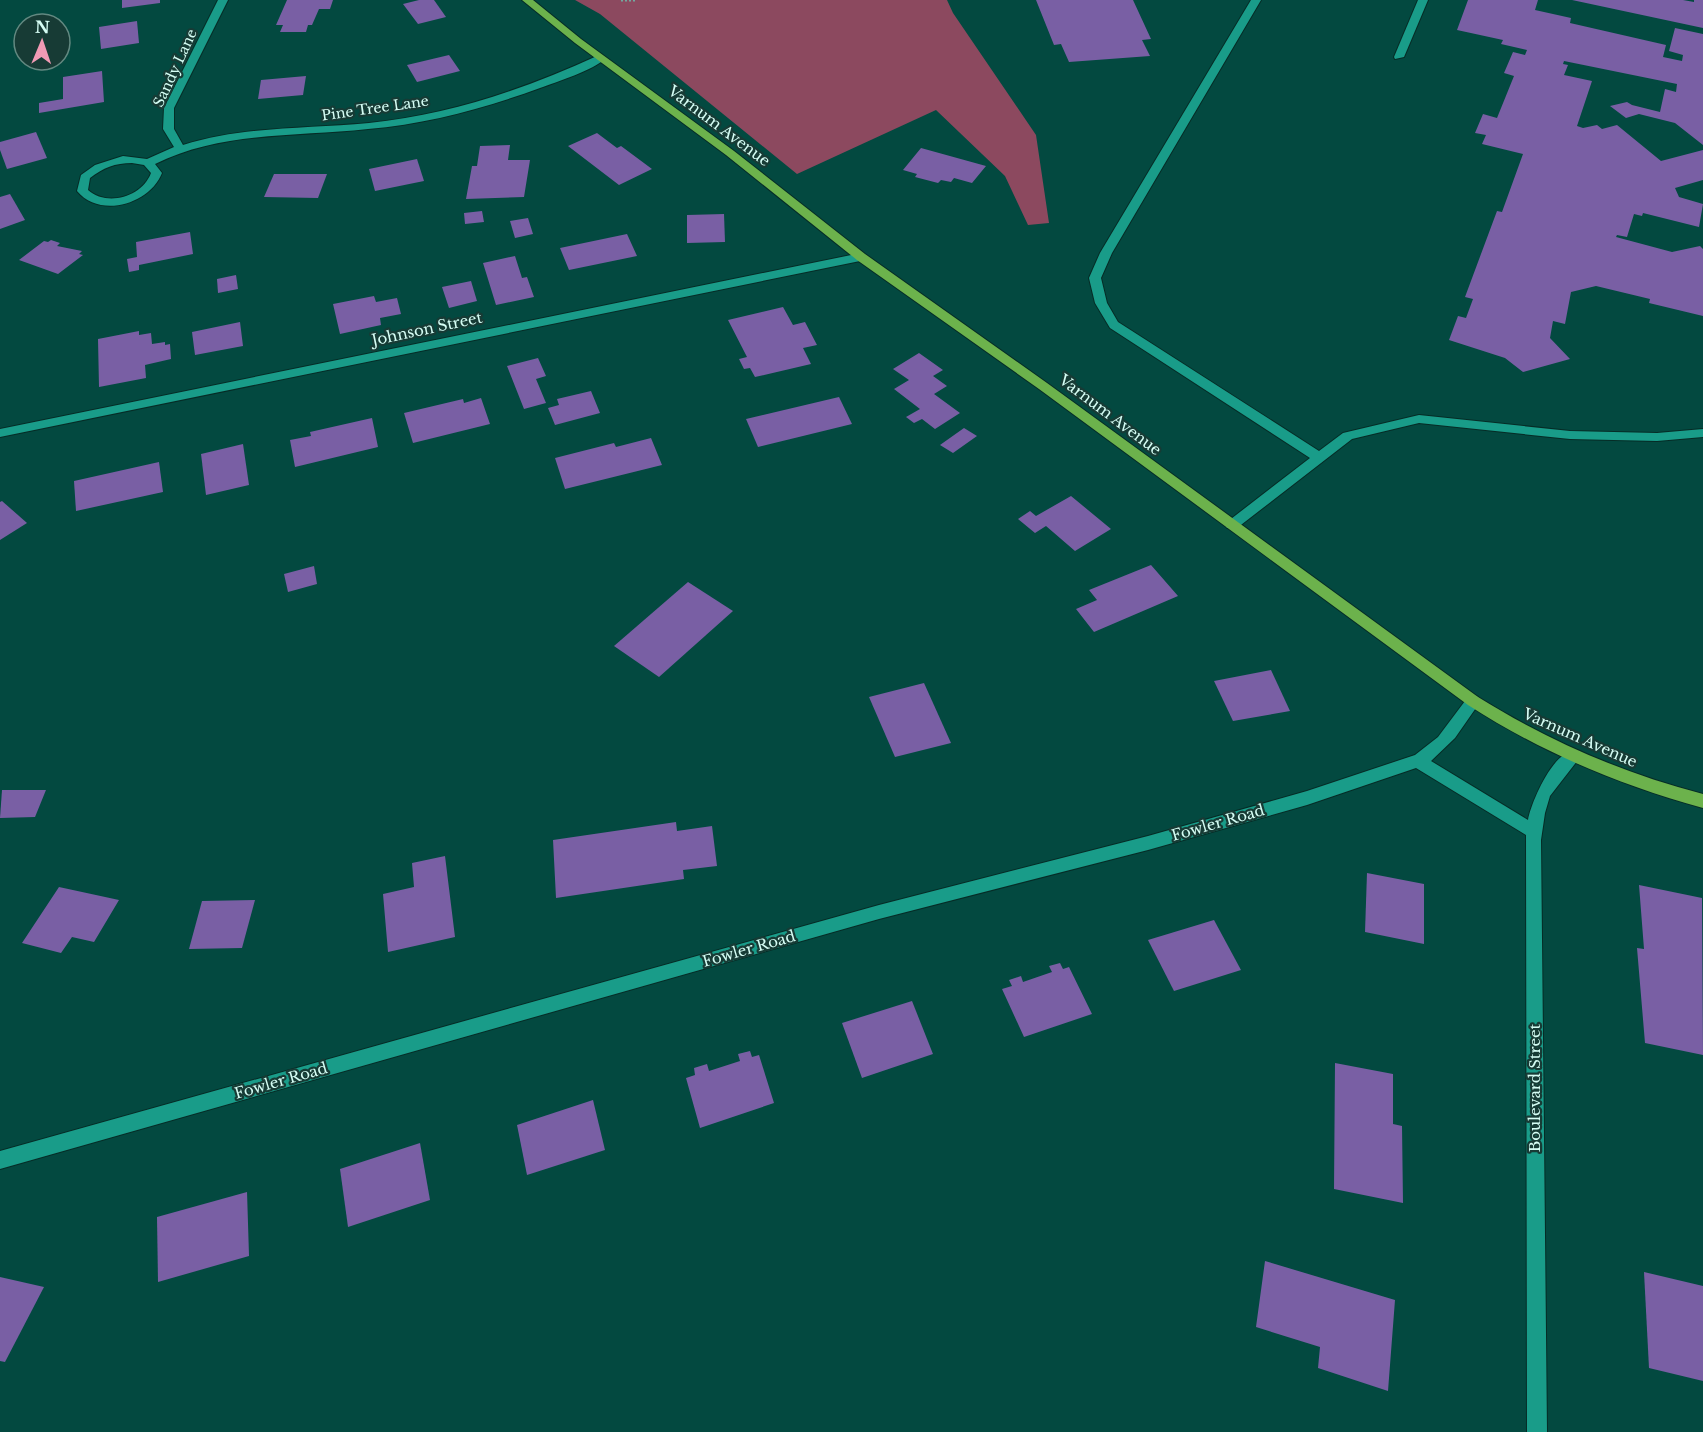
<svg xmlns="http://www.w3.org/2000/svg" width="1703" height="1432" viewBox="0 0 1703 1432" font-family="'Libre Baskerville',serif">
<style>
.green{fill:#8c495f}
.building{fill:#795fa4}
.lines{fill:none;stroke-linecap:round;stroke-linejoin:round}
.minor-casing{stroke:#062c26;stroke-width:2}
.major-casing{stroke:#062c26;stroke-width:2}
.path{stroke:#72a89f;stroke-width:3;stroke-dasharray:2 2;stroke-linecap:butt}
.minor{fill:#199c89;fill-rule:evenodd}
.major{fill:#6cb24c;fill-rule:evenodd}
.labels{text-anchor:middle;stroke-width:4.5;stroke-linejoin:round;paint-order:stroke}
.far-street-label{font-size:14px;fill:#d5fdf4;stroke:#173b35}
.street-label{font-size:15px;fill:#d5fdf4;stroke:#173b35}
</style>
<rect width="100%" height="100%" fill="#034940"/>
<polygon class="green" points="575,0 947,0 953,13 1036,135 1049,223 1028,225 1005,176 936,110 797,174 600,14"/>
<g class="building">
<polygon points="122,0 160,0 160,3 122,8"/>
<polygon points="287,0 333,0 330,9 319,9 312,25 308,25 306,32 280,32 283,25 276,25"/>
<polygon points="419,0 434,0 446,17 418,24 403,4"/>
<polygon points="1036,0 1133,0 1151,39 1142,40 1150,56 1069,62 1061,44 1054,45"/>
<polygon points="1468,0 1538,0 1535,10 1571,18 1570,23 1666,45 1663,57 1682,61 1683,55 1669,51 1675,28 1703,34 1703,145 1675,123 1639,114 1626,118 1610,106 1627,102 1632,105 1660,112 1665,89 1676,92 1677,84 1564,61 1563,64 1568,65 1564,75 1592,81 1577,126 1583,128 1597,125 1602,129 1617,125 1661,161 1703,150 1703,180 1675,188 1679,197 1703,204 1699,227 1643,213 1642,216 1634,214 1627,237 1617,235 1616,237 1672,252 1700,246 1703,249 1703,316 1649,303 1650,299 1596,286 1571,292 1565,324 1553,321 1550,338 1570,359 1523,372 1505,358 1449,340 1458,316 1466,318 1473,299 1465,297 1497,211 1502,212 1523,154 1482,144 1486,135 1475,133 1483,114 1497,118 1514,76 1504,73 1513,52 1525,55 1527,50 1501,44 1503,40 1457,30"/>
<polygon points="1572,0 1683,0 1694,2 1694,0 1703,0 1703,28"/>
<polygon points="137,21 139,43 101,49 99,27"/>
<polygon points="449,55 460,71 417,82 407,65"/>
<polygon points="102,71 104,102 39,113 39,103 63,99 63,77"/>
<polygon points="306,76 303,95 258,99 261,80"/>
<polygon points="36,132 47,158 7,169 0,150 0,142"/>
<polygon points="597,133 617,148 621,146 652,169 619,185 568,146"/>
<polygon points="510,145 508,160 530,160 524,197 466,199 472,166 477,166 480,146"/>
<polygon points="921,148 986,166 972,183 954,178 951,182 941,180 938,183 915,177 917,174 903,170"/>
<polygon points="417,159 424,181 375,191 369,169"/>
<polygon points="274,174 327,174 318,198 264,197"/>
<polygon points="10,194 25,220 0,229 0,197"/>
<polygon points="482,211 484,222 465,224 464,213"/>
<polygon points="724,214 725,242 687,243 687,215"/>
<polygon points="528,218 533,234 515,238 510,221"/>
<polygon points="190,232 193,254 139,265 139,270 129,272 127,259 137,257 136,242"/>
<polygon points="627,234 637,256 569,270 560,248"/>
<polygon points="51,240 60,243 57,246 82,251 79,254 83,255 58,274 19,260 44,241 48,242"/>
<polygon points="515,256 522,278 527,277 534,297 496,305 483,263"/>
<polygon points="236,275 238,289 218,293 217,279"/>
<polygon points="471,281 477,301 449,308 442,287"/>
<polygon points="374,296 376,302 397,298 401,314 380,318 381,325 340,334 333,304"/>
<polygon points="783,307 793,325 805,322 817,345 803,348 811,364 755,377 750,368 744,369 739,359 747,357 728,320"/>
<polygon points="240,322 243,346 195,355 192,332"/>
<polygon points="139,331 139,335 151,333 152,344 165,342 165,345 170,344 171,359 145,365 146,378 99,387 98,339"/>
<polygon points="919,353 943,370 933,376 947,386 934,394 960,413 935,429 922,419 914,423 906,417 920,409 894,389 909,380 893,369"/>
<polygon points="538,358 546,376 536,379 546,403 524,409 507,366"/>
<polygon points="591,391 600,413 555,425 548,408 559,405 557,399"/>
<polygon points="839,397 852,424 758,447 746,419"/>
<polygon points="481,398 490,424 413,443 404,413 463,399 464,403"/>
<polygon points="372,418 378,447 295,467 290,440 311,436 310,432"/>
<polygon points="964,428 977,436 953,453 940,445"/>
<polygon points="651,438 662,465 565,489 555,458 614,443 616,447"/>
<polygon points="243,444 249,485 206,495 201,454"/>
<polygon points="159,462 163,492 76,511 74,481"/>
<polygon points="1071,496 1111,529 1075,551 1046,526 1035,533 1018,519 1030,511 1036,516"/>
<polygon points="2,501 27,523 0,540 0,502"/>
<polygon points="1151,565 1178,596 1094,632 1076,609 1097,600 1089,590"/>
<polygon points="314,566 317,584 288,592 284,574"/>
<polygon points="688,582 733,611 659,677 614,646"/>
<polygon points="1271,670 1290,711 1233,721 1214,681"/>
<polygon points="924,683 951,743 895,757 869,697"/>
<polygon points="2,790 46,790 35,817 0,818"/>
<polygon points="676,822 677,831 712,826 717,866 683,870 684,879 556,898 553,840"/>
<polygon points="445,856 455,937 388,952 383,894 414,887 412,863"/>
<polygon points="1367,873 1424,884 1424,944 1365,932"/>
<polygon points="1639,885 1702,898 1703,1055 1645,1043 1637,948 1644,949"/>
<polygon points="59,887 119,900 94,942 72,937 61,953 22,943"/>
<polygon points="255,900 242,948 189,949 202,901"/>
<polygon points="1214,920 1241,970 1174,991 1148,940"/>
<polygon points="1060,963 1063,969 1069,967 1092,1014 1024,1037 1002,989 1012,986 1009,980 1021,976 1023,982 1052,972 1049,966"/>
<polygon points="912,1001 933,1054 862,1078 842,1023"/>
<polygon points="750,1051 752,1057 759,1055 774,1103 700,1128 686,1078 695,1075 694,1068 707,1064 709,1071 740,1061 738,1054"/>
<polygon points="1335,1063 1393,1074 1393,1124 1402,1126 1403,1203 1334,1189"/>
<polygon points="593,1100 605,1150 527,1175 517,1125"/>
<polygon points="420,1143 430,1200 348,1227 340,1169"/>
<polygon points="247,1192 249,1256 158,1282 157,1217"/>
<polygon points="1265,1261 1395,1300 1388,1391 1318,1368 1320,1347 1256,1327"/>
<polygon points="1644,1272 1703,1286 1703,1381 1649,1368"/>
<polygon points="0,1277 44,1287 5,1362 0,1361"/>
</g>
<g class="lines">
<defs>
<g id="minor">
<path d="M218,0h10l-54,108v21l9,16c60,-19 124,-16 186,-22 80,-8 156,-34 228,-67l9,2c-14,13 -47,23 -66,30 -55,20 -113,36 -172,41 -72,8 -147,2 -213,35l7,9c-12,31 -62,46 -85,18l4,-16 14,-10 28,-9 24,3 27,-12 -11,-18 1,-21zM132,163l12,2 7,8c-9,24 -44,34 -63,17l2,-12c13,-10 25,-15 42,-15z"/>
<polygon points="1251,0 1261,0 1112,253 1101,278 1107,303 1118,322 1319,451 1343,433 1419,415 1570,431 1657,433 1703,429 1703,437 1657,441 1570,439 1419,423 1352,439 1237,528 1227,528 1225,525 1227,522 1310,458 1110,328 1095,303 1089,278 1100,253"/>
<polygon points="1418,0 1428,0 1404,57 1395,59 1394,57"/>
<polygon points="861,253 867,257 865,260 0,437 0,429"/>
<path d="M1473,695l5,2 2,4 -2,4 -23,33 -24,23 97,59c3,-18 28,-76 50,-68l3,4 -31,40 -5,17 -4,27 6,592h-20l-1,-597 -110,-67 -109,37 -159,45 -269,69 -879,250v-18l879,-246 269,-69 159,-45 108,-36 23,-18 30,-40z"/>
</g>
<path id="major" d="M522,0h11l48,39 153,112 131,103 182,129 431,314c71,44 144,76 225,97v14c-84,-23 -162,-56 -235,-103l-429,-316 -182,-129 -131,-105 -151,-112z"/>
</defs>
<use href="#minor" class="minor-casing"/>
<use href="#major" class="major-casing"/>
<polyline class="path" points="621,0 637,0"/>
<use href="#minor" class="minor"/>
<use href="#major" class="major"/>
</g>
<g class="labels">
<g class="far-street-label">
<text transform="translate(175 68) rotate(-65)" y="5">Sandy Lane</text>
<text transform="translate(375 108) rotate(-8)" y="5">Pine Tree Lane</text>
</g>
<g class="street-label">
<text transform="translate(719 126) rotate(37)" y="5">Varnum Avenue</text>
<text transform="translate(427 329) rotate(-12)" y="5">Johnson Street</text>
<text transform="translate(1110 415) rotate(37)" y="5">Varnum Avenue</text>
<text transform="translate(1580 738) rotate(24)" y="5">Varnum Avenue</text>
<text transform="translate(1218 823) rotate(-16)" y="5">Fowler Road</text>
<text transform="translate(749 949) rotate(-16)" y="5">Fowler Road</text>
<text transform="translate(281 1081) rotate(-16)" y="5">Fowler Road</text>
<text transform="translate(1535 1088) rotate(-90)" y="5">Boulevard Street</text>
</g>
</g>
<g transform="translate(42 42) rotate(2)"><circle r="28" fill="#173b35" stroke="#638981" stroke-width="1.5"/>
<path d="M0-4.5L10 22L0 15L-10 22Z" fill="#f09ab4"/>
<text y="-9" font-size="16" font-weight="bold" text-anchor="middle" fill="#d5fdf4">N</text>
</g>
</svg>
